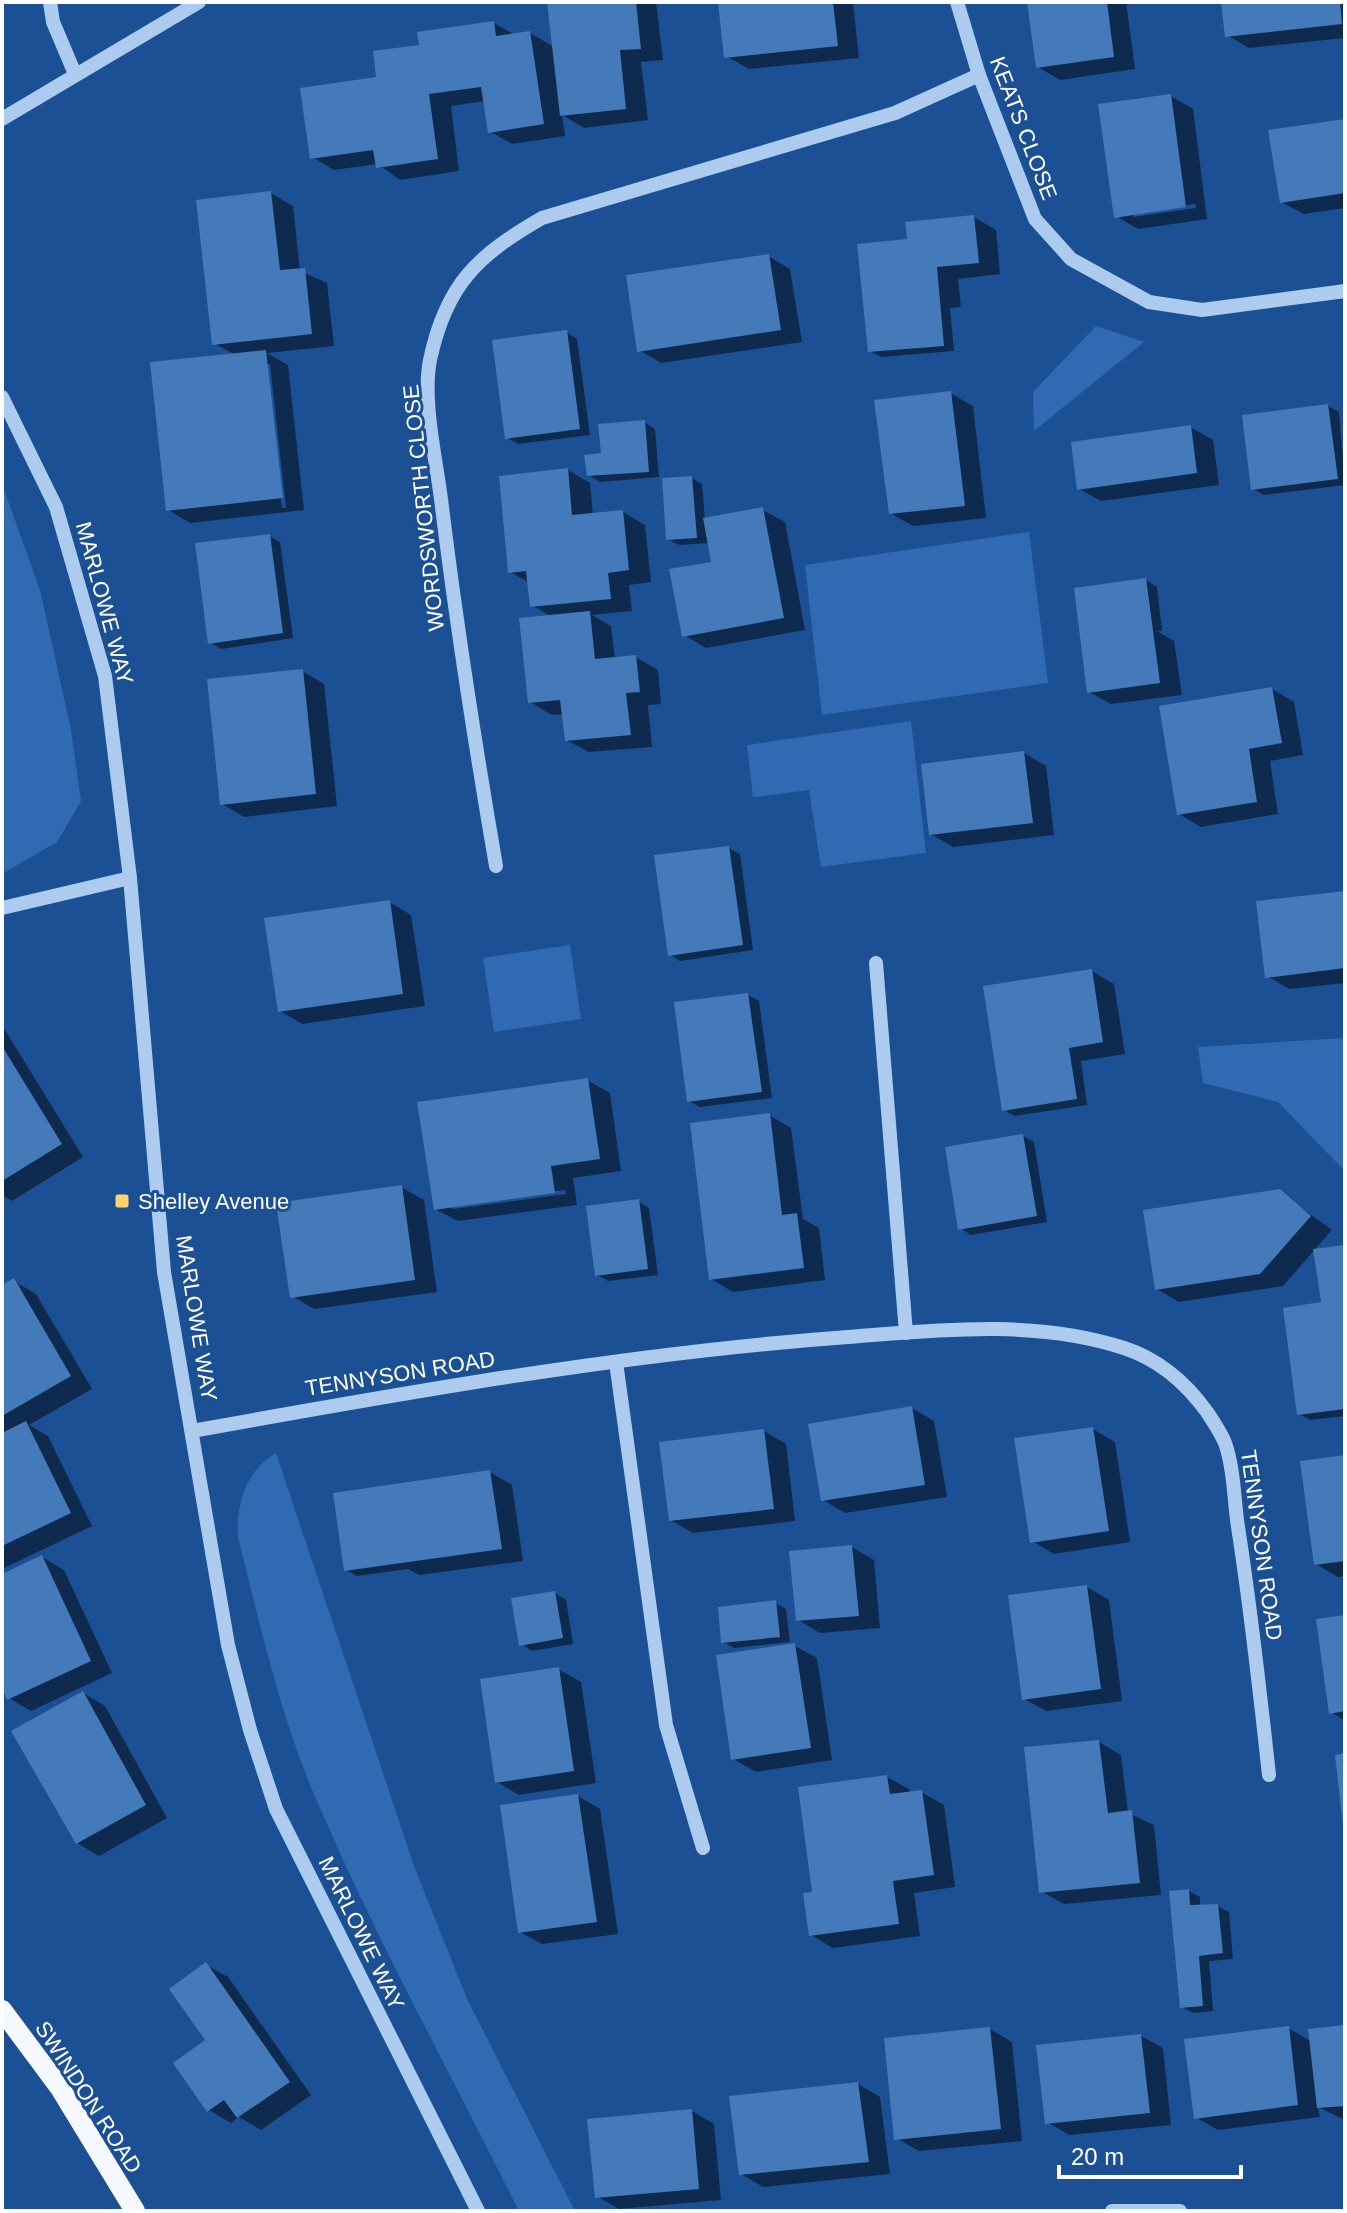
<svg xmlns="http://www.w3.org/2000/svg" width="1347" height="2213" viewBox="0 0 1347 2213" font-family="Arial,sans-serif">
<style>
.green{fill:#306ab2}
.shadow{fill:#0007;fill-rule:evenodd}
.building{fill:#4479ba}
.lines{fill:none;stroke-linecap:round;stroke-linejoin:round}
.minor{stroke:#adcbef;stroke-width:14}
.major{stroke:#f5f9ff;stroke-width:20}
.poi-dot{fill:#ffd56b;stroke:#1c5094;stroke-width:3}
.labels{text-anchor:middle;stroke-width:6;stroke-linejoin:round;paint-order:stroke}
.street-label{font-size:22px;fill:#fff;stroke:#1c5094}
.poi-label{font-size:22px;fill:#fff;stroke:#1c5094;text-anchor:start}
</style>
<rect width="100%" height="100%" fill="#1c5094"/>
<g class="green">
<polygon points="1096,326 1144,342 1034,431 1033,392"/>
<polygon points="2,484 40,590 71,730 81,801 57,842 2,874"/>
<polygon points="1029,532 1048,683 822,715 805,565"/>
<polygon points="911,721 926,853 821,867 809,790 753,797 747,745"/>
<polygon points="570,945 581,1019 494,1032 483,958"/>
<polygon points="1345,1038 1345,1171 1278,1102 1203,1083 1198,1047"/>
<path d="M276,1453l138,413 53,133 108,212h-56c-70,-141 -147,-279 -208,-424 -33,-80 -52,-167 -73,-250 -2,-34 8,-66 38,-84z"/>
</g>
<g class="shadow">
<polygon points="549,2 656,2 663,60 641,62 648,120 584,128 562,115 565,136 512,144 489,131 485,101 451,106 459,171 400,180 378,164 334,170 312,157 379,79 421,47 494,23 515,35 530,33 554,47"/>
<polygon points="720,2 853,2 859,58 749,69 726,56"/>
<polygon points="1029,2 1126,2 1135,69 1060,80 1038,67"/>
<polygon points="1223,2 1345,2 1345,38 1249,48 1227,35"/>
<path d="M1171,96l22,13 14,110 -69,10 -22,-13zM1195,204l1,4 -63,9v-4z"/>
<polygon points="1345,121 1345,208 1304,214 1281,202"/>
<path d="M271,193l22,13 7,65 27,12 7,63 -67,7 21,12 16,145 -114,13 -22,-13 67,-155 -21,-12zM266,364h4l16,144h-4z"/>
<polygon points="974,217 996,230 1000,274 958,279 961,307 950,308 954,351 881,357 870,351 909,241"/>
<polygon points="768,256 790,269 802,342 661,363 639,350"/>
<polygon points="566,332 577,339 590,435 518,444 507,438"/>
<polygon points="950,393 973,406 986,518 913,526 890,513"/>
<polygon points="1328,406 1339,412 1345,485 1264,495 1253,489"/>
<polygon points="644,422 655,429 659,477 600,482 589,475 603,455"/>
<polygon points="1190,427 1213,440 1219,485 1101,501 1079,489"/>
<polygon points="568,470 590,483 593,515 623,512 645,525 651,582 629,585 632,611 592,615 611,626 615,659 636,657 658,670 661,704 648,705 652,747 589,752 566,740 564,714 552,715 530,702 552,617 532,605 530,583 510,572"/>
<polygon points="692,478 702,484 705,520 762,510 785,522 805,630 706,648 684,635 713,563 710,543 679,545 668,539"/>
<polygon points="269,536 280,542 293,638 221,649 210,642"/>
<polygon points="1146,580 1157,587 1162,631 1157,631 1174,641 1182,695 1111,704 1089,692"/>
<polygon points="302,671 324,684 337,806 244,817 222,804"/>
<polygon points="1272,689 1294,702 1303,755 1270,761 1278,814 1201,827 1179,814"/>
<polygon points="1024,753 1046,766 1054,835 953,847 931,834"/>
<polygon points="729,848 740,854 753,950 680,961 670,954"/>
<polygon points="1345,893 1345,983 1289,989 1267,976"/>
<polygon points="389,902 411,915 425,1006 302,1024 280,1011"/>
<polygon points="1092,971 1114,984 1125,1054 1081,1061 1087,1105 1015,1116 1004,1110"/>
<polygon points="748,995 759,1001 772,1098 700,1107 689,1101"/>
<polygon points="2,1025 83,1157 12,1201 2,1195"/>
<path d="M587,1080l23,13 11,78 -48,7 4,27 -119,16 -23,-12zM565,1190l1,4 -113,15v-4z"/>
<polygon points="769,1115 791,1128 803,1219 819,1228 825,1280 733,1292 711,1279"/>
<polygon points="1023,1136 1034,1142 1047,1222 971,1235 960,1228"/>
<polygon points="401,1187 424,1200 437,1292 314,1309 292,1296"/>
<polygon points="1279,1192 1332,1230 1283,1286 1179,1302 1157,1289"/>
<polygon points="638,1201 649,1208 658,1275 608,1281 597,1275"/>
<polygon points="1345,1247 1345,1416 1310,1420 1299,1414 1323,1304"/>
<polygon points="14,1281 36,1294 92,1389 29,1425 48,1436 92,1526 2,1569 2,1288"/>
<polygon points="912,1408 934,1421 947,1497 845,1513 823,1500"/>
<polygon points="1093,1429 1115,1442 1130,1542 1054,1554 1032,1541"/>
<polygon points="764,1431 786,1444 795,1521 693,1533 670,1520"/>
<polygon points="1345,1457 1345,1576 1338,1577 1316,1564"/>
<polygon points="490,1472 512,1485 523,1561 419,1575 408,1569 357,1576 346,1570"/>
<polygon points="852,1547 874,1560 880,1628 820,1633 798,1620"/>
<polygon points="42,1557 64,1570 112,1673 31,1711 9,1698 2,1683 2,1576"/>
<polygon points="1087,1587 1109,1600 1122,1701 1046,1711 1024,1699"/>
<polygon points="555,1593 566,1600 573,1644 532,1651 521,1644"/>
<polygon points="775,1603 786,1609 790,1642 734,1648 723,1642"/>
<polygon points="1345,1617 1345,1718 1342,1719 1331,1712"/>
<polygon points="795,1646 817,1658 832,1760 756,1772 733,1759"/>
<polygon points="558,1669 581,1682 596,1783 519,1795 497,1782"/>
<polygon points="83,1693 105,1706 167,1818 99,1856 77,1843"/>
<polygon points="1099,1742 1121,1755 1128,1813 1154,1825 1161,1895 1064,1904 1041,1891"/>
<polygon points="887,1777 909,1789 910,1794 921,1792 944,1805 955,1887 914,1893 920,1936 833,1948 811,1935 814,1894"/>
<polygon points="578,1796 600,1809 618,1934 542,1944 520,1932"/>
<polygon points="1189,1891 1200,1897 1200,1907 1218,1906 1229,1912 1233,1959 1209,1961 1213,2011 1193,2013 1182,2007"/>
<polygon points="206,1965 228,1977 311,2095 261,2130 239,2117 231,2123 209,2110"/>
<polygon points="1288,2028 1312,2042 1345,2028 1345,2120 1318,2107 1320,2117 1218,2130 1195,2117"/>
<polygon points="990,2029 1012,2042 1022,2141 919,2151 896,2138"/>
<polygon points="1141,2036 1163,2048 1171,2125 1069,2135 1047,2122"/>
<polygon points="858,2084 880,2097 890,2174 763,2187 741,2174"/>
<polygon points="692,2111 714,2124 721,2200 619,2209 596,2196"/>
</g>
<g class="building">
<polygon points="547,2 636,2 641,49 620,50 626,109 560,116"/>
<polygon points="718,2 833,2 838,46 724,58"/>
<polygon points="1027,2 1107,2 1114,57 1036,68"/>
<polygon points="1221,2 1340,2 1342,24 1225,37"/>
<polygon points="494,21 496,36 530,31 544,124 488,133 481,87 429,94 438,159 376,168 373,150 310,159 300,88 376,77 373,51 419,45 417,32"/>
<polygon points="1171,94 1186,207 1114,218 1098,104"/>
<polygon points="1345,119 1345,193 1280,203 1268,130"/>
<polygon points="271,191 280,270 305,268 312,334 212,345 196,200"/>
<polygon points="974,215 979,263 937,267 944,346 868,352 857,244 907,239 905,222"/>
<polygon points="769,254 781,330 637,352 626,275"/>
<polygon points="567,330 580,429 505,439 492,340"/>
<polygon points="266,350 283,498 166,511 150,362"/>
<polygon points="951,391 965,506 889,514 874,400"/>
<polygon points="1328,404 1338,479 1251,490 1242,415"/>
<polygon points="645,420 649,472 587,476 584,455 601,453 598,424"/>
<polygon points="1191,425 1197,473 1077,490 1071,442"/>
<polygon points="568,468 572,515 623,510 629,570 608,573 611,599 530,607 526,571 508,573 499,476"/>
<polygon points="692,476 697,538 666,540 662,478"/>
<polygon points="763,507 784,618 682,637 669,569 711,562 703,518"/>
<polygon points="270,534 283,633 208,644 195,543"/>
<polygon points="1146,578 1160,683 1087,693 1074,588"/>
<polygon points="590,611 595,659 636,655 640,692 626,693 631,735 565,741 560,700 528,703 519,618"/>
<polygon points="303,669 316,794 220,805 207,679"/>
<polygon points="1272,687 1282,743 1249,749 1257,802 1177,815 1159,706"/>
<polygon points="1024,751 1033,823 929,835 921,764"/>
<polygon points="729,846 743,945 668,956 654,855"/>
<polygon points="1345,891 1345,968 1265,978 1256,901"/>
<polygon points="390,900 403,994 278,1012 264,918"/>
<polygon points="1092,969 1103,1042 1069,1048 1077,1099 1002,1111 983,986"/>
<polygon points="748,993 762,1092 687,1102 674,1002"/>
<polygon points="2,1046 62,1144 2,1181"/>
<polygon points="588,1078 600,1159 551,1166 555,1193 434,1210 417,1102"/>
<polygon points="770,1113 782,1215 797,1213 804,1268 709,1280 690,1123"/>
<polygon points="1023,1134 1037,1216 958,1230 945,1147"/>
<polygon points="402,1185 415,1280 290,1298 276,1203"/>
<polygon points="1280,1189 1311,1216 1260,1274 1155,1290 1143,1210"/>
<polygon points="639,1199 648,1269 595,1276 586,1206"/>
<polygon points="1345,1245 1345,1409 1297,1415 1283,1308 1321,1302 1313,1249"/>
<polygon points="14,1278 71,1376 2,1416 2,1285"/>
<polygon points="912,1406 925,1485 821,1501 808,1424"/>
<polygon points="26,1421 71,1513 2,1546 2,1433"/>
<polygon points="1093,1427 1109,1531 1030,1543 1014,1438"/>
<polygon points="764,1429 774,1509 669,1521 659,1442"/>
<polygon points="1345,1455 1345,1561 1314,1565 1300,1461"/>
<polygon points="490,1470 502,1549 344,1571 333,1493"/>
<polygon points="852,1545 859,1616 796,1621 789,1551"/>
<polygon points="42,1555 91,1661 7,1700 2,1688 2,1574"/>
<polygon points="1087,1585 1101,1689 1022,1700 1008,1595"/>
<polygon points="555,1591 563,1638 519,1646 511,1598"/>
<polygon points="776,1600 780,1637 721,1643 718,1607"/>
<polygon points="1345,1615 1345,1711 1329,1714 1316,1619"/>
<polygon points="795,1643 811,1748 731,1760 716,1655"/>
<polygon points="559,1667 574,1771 495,1783 480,1679"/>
<polygon points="83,1691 146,1805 76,1844 11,1731"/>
<polygon points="1099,1740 1108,1813 1132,1810 1140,1883 1039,1893 1024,1747"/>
<polygon points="1345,1753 1345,1825 1343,1825 1335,1755"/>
<polygon points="887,1775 890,1794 922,1790 934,1875 893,1881 899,1924 809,1936 803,1893 812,1892 798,1787"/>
<polygon points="578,1794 597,1922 518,1933 500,1805"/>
<polygon points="1189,1889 1190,1905 1218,1904 1223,1953 1199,1956 1203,2006 1180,2008 1169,1891"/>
<polygon points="206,1962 290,2082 237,2118 224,2100 207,2112 173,2063 205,2040 169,1989"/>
<polygon points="1345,2025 1345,2106 1317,2108 1308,2029"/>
<polygon points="1289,2026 1298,2105 1194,2119 1184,2039"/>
<polygon points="990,2027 1001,2129 894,2140 884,2038"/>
<polygon points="1141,2034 1150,2113 1045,2124 1036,2045"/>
<polygon points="858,2082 869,2162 739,2175 729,2096"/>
<polygon points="692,2109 699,2189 595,2198 587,2119"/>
</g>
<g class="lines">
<g class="minor">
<polyline points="50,2 53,22 75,74"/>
<polyline points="957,2 979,75 1035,219 1071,259 1149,302 1202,310 1345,291"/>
<polyline points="2,119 199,2"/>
<polyline points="2,397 56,507 105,676 130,878 164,1272 228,1645 250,1730 276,1809 478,2211"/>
<path d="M496,866c-21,-122 -40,-244 -55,-367 -5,-40 -19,-99 -11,-139 16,-76 48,-105 112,-142l353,-105 84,-38"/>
<polyline points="2,908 130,878"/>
<polyline points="876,963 906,1333"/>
<polyline points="616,1362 666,1725 703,1848"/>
<path d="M192,1431c217,-39 435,-78 656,-94 90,-7 188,-18 276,11 34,11 62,35 83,64 6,9 14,21 18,31 9,25 9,58 13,84 13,83 22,165 31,248"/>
<polyline points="1112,2211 1180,2211"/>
</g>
<polyline class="major" points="2,2010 60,2088 135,2211"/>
</g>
<rect class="poi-dot" x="114" y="1193" width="16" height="16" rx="4"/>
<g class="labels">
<g class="street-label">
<text transform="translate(1024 128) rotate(69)" y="8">KEATS CLOSE</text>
<text transform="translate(423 508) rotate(-96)" y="8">WORDSWORTH CLOSE</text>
<text transform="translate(105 603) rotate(75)" y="8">MARLOWE WAY</text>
<text transform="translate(197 1318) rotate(81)" y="8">MARLOWE WAY</text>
<text transform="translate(400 1373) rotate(-9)" y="8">TENNYSON ROAD</text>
<text transform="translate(1262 1545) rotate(82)" y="8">TENNYSON ROAD</text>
<text transform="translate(362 1933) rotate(64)" y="8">MARLOWE WAY</text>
<text transform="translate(89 2097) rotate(57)" y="8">SWINDON ROAD</text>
</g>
<g class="poi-label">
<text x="138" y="1209">Shelley Avenue</text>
</g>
</g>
<rect width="1347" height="2213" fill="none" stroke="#ffffff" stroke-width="8"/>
<path d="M1059 2165v12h182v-12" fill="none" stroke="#ffffff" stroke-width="4"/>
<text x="1071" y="2165" font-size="24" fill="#ffffff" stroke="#1c5094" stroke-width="6" paint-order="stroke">20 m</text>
</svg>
